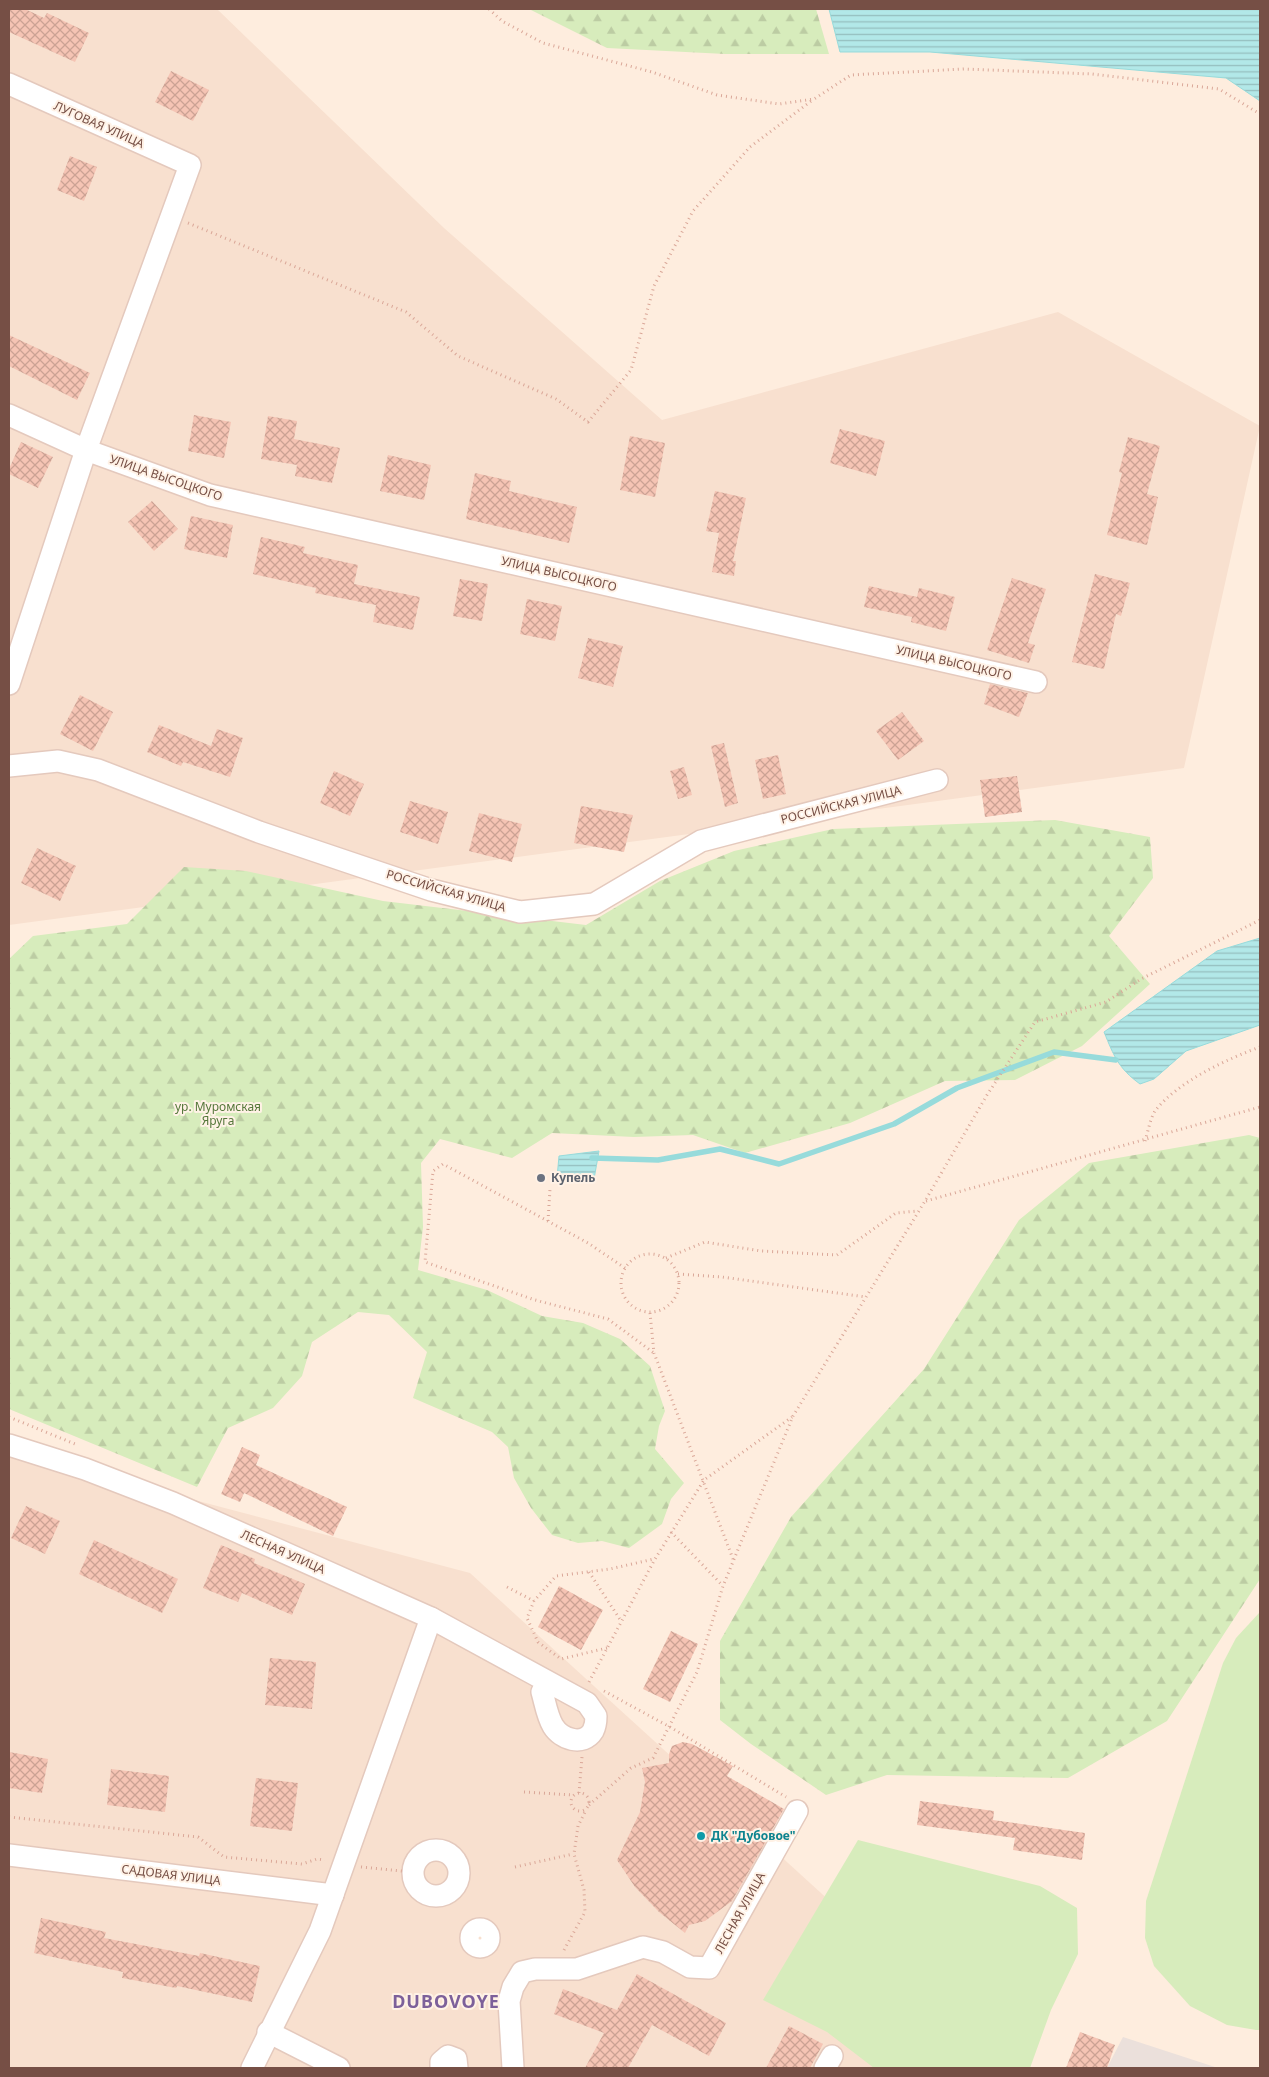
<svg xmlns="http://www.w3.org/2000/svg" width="1269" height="2077" viewBox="0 0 1269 2077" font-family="'Noto Sans',sans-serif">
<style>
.residential{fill:#f8e0cf}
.industrial{fill:#ebe0db}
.green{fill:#d7ecbc}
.forest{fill:url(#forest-firs)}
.water{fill:url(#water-rules);stroke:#97dbdb}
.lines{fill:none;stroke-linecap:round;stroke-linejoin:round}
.stream{stroke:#97dbdb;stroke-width:5.5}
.building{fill:url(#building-cross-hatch)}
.street-casing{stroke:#e4c9bd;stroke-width:24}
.path{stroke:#daa798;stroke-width:3;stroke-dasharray:1 4;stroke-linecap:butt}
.street{stroke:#fff;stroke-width:21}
.worship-dot{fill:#6b7280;stroke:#fff2e6;stroke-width:2}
.culture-dot{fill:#0f9aa8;stroke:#fff2e6;stroke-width:2}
.labels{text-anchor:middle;stroke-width:4;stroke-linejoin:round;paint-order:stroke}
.street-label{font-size:12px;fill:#764f45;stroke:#fff2e6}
.park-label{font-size:12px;fill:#55773a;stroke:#fff2e6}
.worship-label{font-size:12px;font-weight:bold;fill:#5b616d;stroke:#fff2e6;text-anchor:start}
.culture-label{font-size:12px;font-weight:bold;fill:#0d838f;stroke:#fff2e6;text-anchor:start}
.district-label{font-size:18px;font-weight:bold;letter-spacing:1px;fill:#7d609a;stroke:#fff2e6}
</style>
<defs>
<pattern id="forest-firs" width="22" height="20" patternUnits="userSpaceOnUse" patternTransform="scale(1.25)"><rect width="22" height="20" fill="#d7ecbc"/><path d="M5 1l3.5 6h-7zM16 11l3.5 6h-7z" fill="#bccca3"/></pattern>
<pattern id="water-rules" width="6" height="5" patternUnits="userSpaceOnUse" patternTransform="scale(1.25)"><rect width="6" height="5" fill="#b2e8e8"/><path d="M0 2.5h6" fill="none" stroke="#95bebe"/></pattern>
<pattern id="building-cross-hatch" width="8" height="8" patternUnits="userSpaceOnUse" patternTransform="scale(1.25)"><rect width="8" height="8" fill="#f5c4b4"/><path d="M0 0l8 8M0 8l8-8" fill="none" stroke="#cba294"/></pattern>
</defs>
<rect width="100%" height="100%" fill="#feedde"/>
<g class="residential">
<polygon points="9,9 217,9 444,228 662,420 1058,312 1260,426 1184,768 9,925"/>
<polygon points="9,1451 470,1573 1013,2068 9,2068"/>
</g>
<polygon class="industrial" points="1123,2037 1218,2068 1107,2068"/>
<g class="green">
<polygon points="1260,1612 1260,2030 1256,2030 1227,2025 1190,2006 1154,1966 1145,1938 1146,1901 1223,1663 1236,1638"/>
<polygon points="858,1840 1040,1886 1077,1908 1078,1954 1051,2010 1030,2068 874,2068 827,2032 763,2000"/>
</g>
<g class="forest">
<polygon points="529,9 816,9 829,54 725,54 607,48"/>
<polygon points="1055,820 1150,837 1153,878 1109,936 1150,984 1082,1046 1015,1080 945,1081 850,1123 745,1153 693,1135 634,1137 552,1133 512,1158 440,1139 421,1163 423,1227 418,1270 487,1290 542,1316 583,1323 620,1339 650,1366 665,1411 659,1426 655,1449 684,1483 671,1499 662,1524 629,1548 602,1541 578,1543 552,1535 531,1508 514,1478 508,1447 492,1432 413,1398 427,1352 389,1315 358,1312 312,1342 302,1376 273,1408 228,1428 197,1487 9,1409 9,959 33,936 127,924 184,867 246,871 383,901 586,925 660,881 734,851 833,829"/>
<polygon points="1249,1135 1260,1138 1260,1579 1167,1721 1068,1778 887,1775 826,1795 751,1744 720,1720 720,1641 791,1517 924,1369 1019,1220 1089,1163"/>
</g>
<g class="water">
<polygon points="829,9 1260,9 1260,101 1226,78 930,52 840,52"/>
<path d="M1260,938v87l-74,26 -32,28 -14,5c-22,-16 -26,-28 -36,-52l113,-81z"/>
<polygon points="599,1151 594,1179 557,1178 559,1156"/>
</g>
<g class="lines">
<polyline class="stream" points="592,1158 658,1160 720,1149 779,1164 894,1124 957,1088 1054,1052 1116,1060"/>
</g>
<g class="building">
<polygon points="9,9 25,9 44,18 47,13 89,33 75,62 9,32"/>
<polygon points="171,71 209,90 193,121 155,102"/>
<polygon points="70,156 97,167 84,201 57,190"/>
<polygon points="9,335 90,373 77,400 9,366"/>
<polygon points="194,415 231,422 224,458 188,451"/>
<polygon points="268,416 297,421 294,439 340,448 332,483 295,476 297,465 261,459"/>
<polygon points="840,429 885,441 876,476 830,463"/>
<polygon points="630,436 665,443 655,497 620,490"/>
<polygon points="1128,437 1160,446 1147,494 1158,497 1147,545 1107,535 1122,473 1119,472"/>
<polygon points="21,442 53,457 38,488 9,474 9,469"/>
<polygon points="388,455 431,465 424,500 380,491"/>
<polygon points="475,473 511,481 509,491 577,507 569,543 466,519"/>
<polygon points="715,491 746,498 733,561 736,561 734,576 712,572 719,533 706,531"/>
<polygon points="152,501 178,529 154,551 128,522"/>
<polygon points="191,516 233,525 227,558 184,549"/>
<polygon points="261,537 305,547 303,553 358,565 354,584 420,597 413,630 373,622 376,605 315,593 316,588 253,574"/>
<polygon points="1095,574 1130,583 1121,616 1116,614 1104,669 1072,662"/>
<polygon points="1012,578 1046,589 1028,643 1035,645 1029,663 987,650"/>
<polygon points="460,579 488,584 482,621 453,616"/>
<polygon points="869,586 917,597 919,588 955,597 946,631 911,622 912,617 864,607"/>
<polygon points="527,599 562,606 555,641 520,634"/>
<polygon points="588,638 623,646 613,687 578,678"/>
<polygon points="990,684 1028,693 1019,717 984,704"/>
<polygon points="80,695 113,712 93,751 60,734"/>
<polygon points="902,712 924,741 898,760 876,731"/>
<polygon points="159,725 211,746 217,729 243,738 230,777 183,762 181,766 147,752"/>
<polygon points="724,743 738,803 725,807 711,746"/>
<polygon points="778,755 786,794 763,799 755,760"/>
<polygon points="684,767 692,795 678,799 670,771"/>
<polygon points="334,771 364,784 350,816 320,803"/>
<polygon points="1017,776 1022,812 985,817 980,780"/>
<polygon points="410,801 448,812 438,844 400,832"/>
<polygon points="581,806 633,815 624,852 574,843"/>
<polygon points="479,813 522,824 512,862 469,851"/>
<polygon points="37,848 76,866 60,901 21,883"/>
<polygon points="242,1447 260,1455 256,1465 347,1507 333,1536 244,1493 240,1502 221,1494"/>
<polygon points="26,1506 60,1521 45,1554 11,1538"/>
<polygon points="94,1540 178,1579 162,1613 79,1574"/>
<polygon points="221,1545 255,1559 254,1563 305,1584 292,1615 242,1593 238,1602 203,1588"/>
<polygon points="559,1586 603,1610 581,1650 538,1627"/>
<polygon points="671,1631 698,1644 670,1702 643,1689"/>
<polygon points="270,1658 316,1662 312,1709 265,1705"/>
<polygon points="683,1742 692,1744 733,1766 727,1776 784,1809 732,1901 705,1921 689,1925 685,1933 659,1912 635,1887 617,1860 640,1812 645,1782 642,1768 669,1763 669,1754 672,1746"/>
<polygon points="9,1752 48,1759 42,1793 9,1788"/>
<polygon points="111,1769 169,1776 165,1812 107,1805"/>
<polygon points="256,1778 298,1783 292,1831 250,1826"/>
<polygon points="920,1801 994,1811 993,1820 1085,1833 1082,1860 1013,1850 1015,1838 917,1825"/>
<polygon points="41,1918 106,1932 104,1938 199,1956 200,1953 260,1966 252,2002 177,1986 176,1988 122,1978 123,1972 34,1953"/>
<polygon points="637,1974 726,2023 709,2056 652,2025 628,2068 585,2068 604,2033 554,2014 563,1989 617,2010"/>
<polygon points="789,2026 823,2044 810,2068 766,2068"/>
<polygon points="1080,2032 1115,2045 1107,2068 1066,2068"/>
</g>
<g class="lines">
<defs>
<g id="street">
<polyline points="9,84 190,165 86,450 9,684"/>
<polyline points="9,415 86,450 210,495 1036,682"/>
<polyline points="9,766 58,761 98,770 259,832 431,890 520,912 594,904 701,841 937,780"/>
<path d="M9,1445l76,24 88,34 258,115 156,85 9,13c0,4 -1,11 -3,15 -10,16 -32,8 -40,-5 -6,-10 -8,-24 -11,-34l5,-10"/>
<circle cx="436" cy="1873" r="23"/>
<polyline points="9,1855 333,1895"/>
<circle cx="480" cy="1938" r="9"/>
<polyline points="268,2032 339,2068"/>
<polyline points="252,2068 320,1931 431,1618"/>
<polyline points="441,2068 441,2062 448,2056 456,2059 457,2068"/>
<polyline points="513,2068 509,2001 513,1987 522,1972 535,1969 577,1969 643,1947 663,1952 690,1967 709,1968 797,1811"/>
<polyline points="825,2068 832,2056"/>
</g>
</defs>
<use href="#street" class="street-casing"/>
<g class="path">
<polyline points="489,9 502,21 543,43 652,72 717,95 779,104 814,99 851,75 964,69 1092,74 1219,89 1260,114"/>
<polyline points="188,223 406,312 458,356 556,399 588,422 631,370 654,286 693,211 750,147 814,99"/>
<path d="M1145,1141c3,-9 5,-22 10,-30 22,-29 72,-52 105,-64"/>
<polyline points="926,1201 1260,1107"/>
<polyline points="548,1221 550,1189"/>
<circle cx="650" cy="1283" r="29"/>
<polyline points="666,1258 705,1242 761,1251 837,1255 896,1213 918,1211"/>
<polyline points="625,1268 588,1243 443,1164 433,1171 425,1262 535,1300 608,1319 654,1353"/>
<polyline points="678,1274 722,1277 866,1297"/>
<polyline points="650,1313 654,1353 733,1559"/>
<polyline points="9,1417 75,1444"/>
<polyline points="671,1532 723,1586"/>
<polyline points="589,1572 621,1621"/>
<polyline points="507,1587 534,1601"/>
<polyline points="607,1648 561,1659 538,1642 527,1618 534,1601 556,1576 610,1569 654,1559"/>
<polyline points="589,1682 655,1559 704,1480 792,1417"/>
<polyline points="604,1691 670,1727 786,1797"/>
<polyline points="524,1792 573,1795"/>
<circle cx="580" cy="1802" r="9"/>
<polyline points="579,1793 582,1757"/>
<polyline points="589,1805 631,1768 653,1758 697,1672 723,1586 793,1416 925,1201 987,1095 1035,1022 1106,1002 1141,979 1260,920"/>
<polyline points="9,1817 198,1837 224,1857 302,1864 317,1859 325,1860"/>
<polyline points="361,1867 412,1872"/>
<polyline points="515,1867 573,1854"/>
<polyline points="564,1950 585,1912 584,1890 574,1854 578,1826 586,1810"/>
</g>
<use href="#street" class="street"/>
</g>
<circle class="worship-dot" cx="541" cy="1178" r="5"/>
<circle class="culture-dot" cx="701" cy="1836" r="5"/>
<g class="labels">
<g class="street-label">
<text transform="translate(99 125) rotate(24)" y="4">ЛУГОВАЯ УЛИЦА</text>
<text transform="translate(166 478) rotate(19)" y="4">УЛИЦА ВЫСОЦКОГО</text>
<text transform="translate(559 574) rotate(13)" y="4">УЛИЦА ВЫСОЦКОГО</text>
<text transform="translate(954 663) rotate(13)" y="4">УЛИЦА ВЫСОЦКОГО</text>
<text transform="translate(841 805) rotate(-14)" y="4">РОССИЙСКАЯ УЛИЦА</text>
<text transform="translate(446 891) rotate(16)" y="4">РОССИЙСКАЯ УЛИЦА</text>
<text transform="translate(283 1552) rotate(24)" y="4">ЛЕСНАЯ УЛИЦА</text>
<text transform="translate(171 1875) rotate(7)" y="4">САДОВАЯ УЛИЦА</text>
<text transform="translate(740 1913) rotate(-61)" y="4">ЛЕСНАЯ УЛИЦА</text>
</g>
<g class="park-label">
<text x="218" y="1111">ур. Муромская<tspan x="218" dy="14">Яруга</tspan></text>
</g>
<g class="worship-label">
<text x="551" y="1182">Купель</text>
</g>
<g class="culture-label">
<text x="711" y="1840">ДК "Дубовое"</text>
</g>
<g class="district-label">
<text x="446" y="2008">DUBOVOYE</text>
</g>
</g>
<rect width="1269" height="2077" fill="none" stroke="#764f45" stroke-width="20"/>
</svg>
